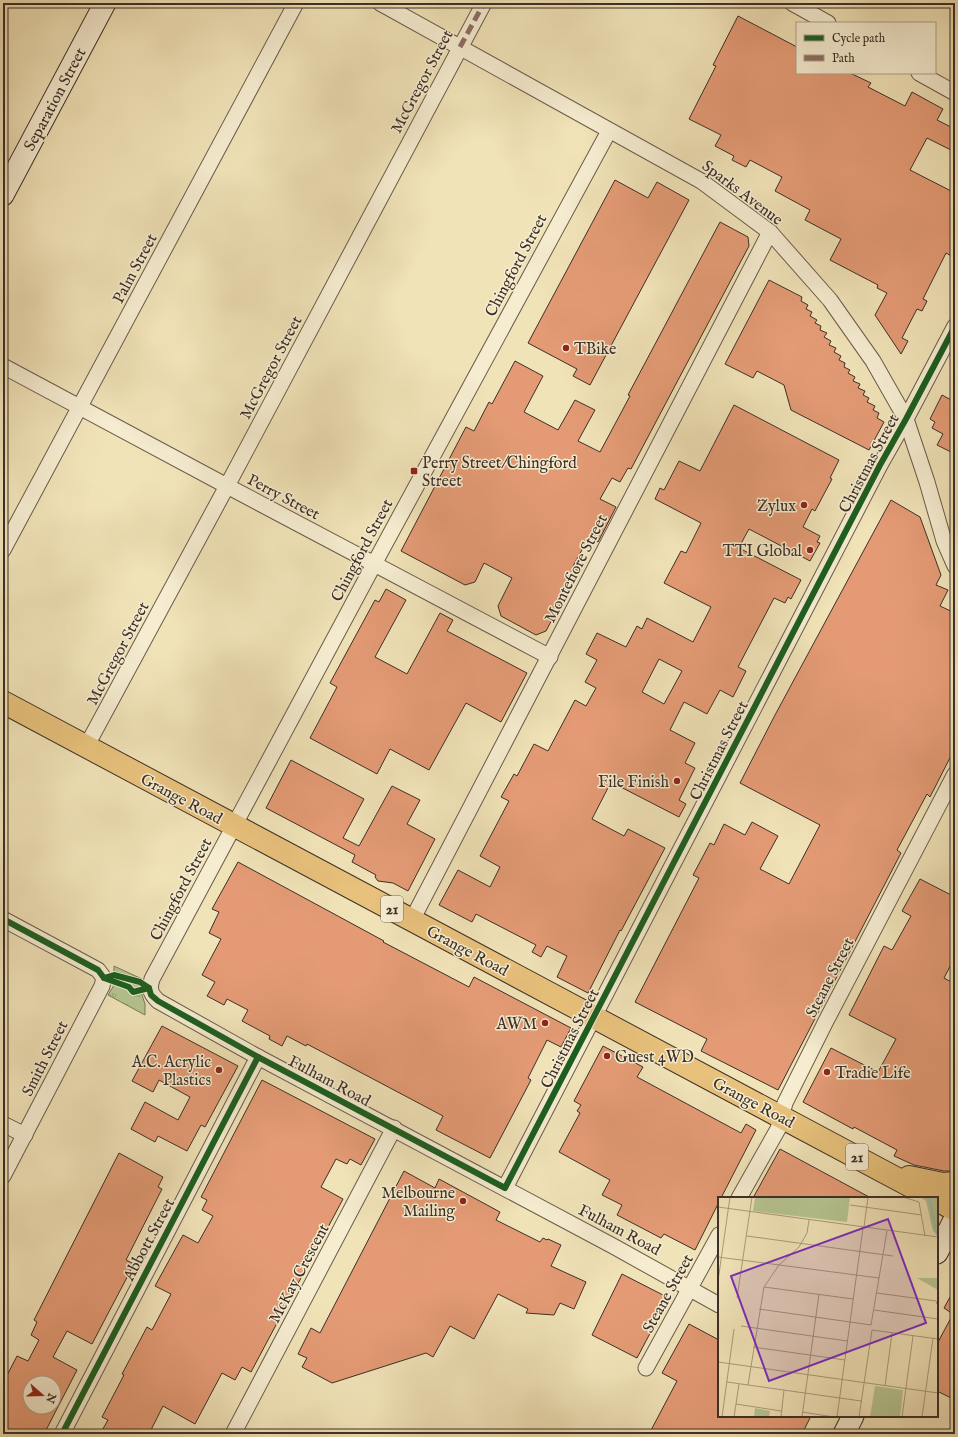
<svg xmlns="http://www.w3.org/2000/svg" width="958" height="1437" viewBox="0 0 958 1437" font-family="'IM FELL English',serif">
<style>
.grass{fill:url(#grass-tufts);stroke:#797a5c}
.building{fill:#e49b75;stroke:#3c2f27;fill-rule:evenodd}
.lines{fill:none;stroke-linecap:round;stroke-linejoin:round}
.street-casing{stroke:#695c4b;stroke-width:17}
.secondary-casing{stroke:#3c2f27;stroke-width:23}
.primary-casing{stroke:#3c2f27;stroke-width:24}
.street{stroke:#f6edd1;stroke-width:15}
.secondary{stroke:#f6edd1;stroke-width:21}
.primary{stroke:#e8c27c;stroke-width:22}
.quiet{stroke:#8d6e63;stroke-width:5;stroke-dasharray:10 5;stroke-linecap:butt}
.cycleway-casing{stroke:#f6edd1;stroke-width:8}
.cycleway{stroke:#1b5e20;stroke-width:6}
.poi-dot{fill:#8f2418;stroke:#f6edd1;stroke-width:1.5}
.labels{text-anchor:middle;stroke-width:3;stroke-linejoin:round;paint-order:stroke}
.shield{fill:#f6edd1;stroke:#74685a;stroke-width:1}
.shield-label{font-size:15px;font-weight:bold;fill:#3c2f27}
.street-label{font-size:16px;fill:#3c2f27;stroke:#f6edd1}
.poi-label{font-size:16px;fill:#3c2f27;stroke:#f6edd1;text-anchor:end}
.inset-river{fill:none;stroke:#9cbdb5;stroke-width:2}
.inset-road{fill:none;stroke:#a99b7e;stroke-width:1}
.view{fill:#7b2cbf;fill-opacity:0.15;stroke:#7b2cbf;stroke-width:2}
.inset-edge{fill:none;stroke:#3c2f27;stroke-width:2}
</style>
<defs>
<pattern id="grass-tufts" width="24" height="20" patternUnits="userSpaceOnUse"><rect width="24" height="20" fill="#b6c592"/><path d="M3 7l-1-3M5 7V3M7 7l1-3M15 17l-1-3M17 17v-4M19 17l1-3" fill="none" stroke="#95a077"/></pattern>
</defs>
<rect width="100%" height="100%" fill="#f1e3b8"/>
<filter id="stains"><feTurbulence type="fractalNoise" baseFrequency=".005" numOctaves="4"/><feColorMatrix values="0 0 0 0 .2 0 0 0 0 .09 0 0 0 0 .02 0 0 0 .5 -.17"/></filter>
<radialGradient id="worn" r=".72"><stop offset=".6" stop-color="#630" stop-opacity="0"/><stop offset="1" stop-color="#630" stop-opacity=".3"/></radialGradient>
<polygon class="grass" points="114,966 142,979 140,989 145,1004 145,1015 108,995 114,985"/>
<g class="building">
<polygon points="738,16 797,47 797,73 850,73 871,83 868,87 905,106 912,92 943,109 937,120 955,129 955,152 927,138 910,170 955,193 955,258 946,253 923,299 927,301 922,311 917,309 902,338 908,341 901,354 875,315 887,293 877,288 878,285 830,260 841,239 805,220 810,210 775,191 782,177 750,160 746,167 732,160 734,156 715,146 721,135 689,119 716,66 713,65"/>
<polygon points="615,180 648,198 657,182 689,200 590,385 573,376 577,369 528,343"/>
<polygon points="720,222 748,237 749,246 631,469 628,468 620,482 612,478 600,499 616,507 598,542 589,537 572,568 578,570 546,631 536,635 501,616 498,606 512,578 484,563 475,582 465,585 401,551 466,427 474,431 489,402 492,404 515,361 543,376 524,412 558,430 575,400 595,410 578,441 600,452 630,396 628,395"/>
<polygon points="769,280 802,297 801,301 808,305 806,309 812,312 810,316 817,320 815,323 821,326 820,330 827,333 824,337 831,341 829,345 836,348 834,352 841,356 839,360 845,363 844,367 850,370 848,373 855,377 853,381 860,384 858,388 865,391 863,395 869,398 867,402 875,406 873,410 879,413 877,418 884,422 869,450 791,410 784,385 757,371 753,378 725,364"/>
<polygon points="942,395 955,402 955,454 937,445 943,434 932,428 935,422 930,419"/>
<path d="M734,405l105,55 -9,18 2,1 -8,15 -9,17 -3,-2 -9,18 17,9 -3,6 3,1 -10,18 -61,-32 -5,9 -5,10 62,32 -10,19 -3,-2 -3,6 -11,-5 -36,69 8,4 -13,26 -13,-7 -13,24 -23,-12 -14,28 25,13 -10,20 10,5 -16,32 7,4 -7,13 -68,-35 -19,37 32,17 4,-7 37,19 -44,83 -1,-1 -32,63 -31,-16 10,-21 -20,-10 -6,11 -9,-5 4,-7 -60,-31 -4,8 -33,-17 19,-35 32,17 10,-20 -20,-11 29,-55 -8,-4 13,-23 3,2 17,-32 14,7 27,-51 11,6 10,-18 -11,-6 12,-22 -11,-6 11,-21 29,14 11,-21 5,3 5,-11 46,24 18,-35 -47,-24 17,-32 5,2 15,-30 -46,-24 5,-11 4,2 15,-29 21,10zM659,659l23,12 -18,33 -22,-12z"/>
<polygon points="891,500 920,517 941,575 936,585 948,590 940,606 955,613 955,748 930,797 927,794 897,850 901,853 778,1090 701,1051 707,1039 635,1002 699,878 693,875 710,843 714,845 724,824 745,835 752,822 778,836 760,869 789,884 820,825 740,783 775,715"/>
<polygon points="386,589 406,600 375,657 407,674 440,613 453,620 447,631 527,673 501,722 466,703 429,770 390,749 377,774 310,738 337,687 330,683 375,600 379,602"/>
<polygon points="291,760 364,799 343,838 359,846 392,786 420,800 407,824 435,839 408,891 393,883 378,881 375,877 376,875 352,862 355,855 266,808"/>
<polygon points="238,862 384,941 383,942 469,987 474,977 571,1028 561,1047 547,1040 528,1078 531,1080 490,1158 436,1130 443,1116 307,1044 306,1046 287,1036 282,1046 269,1039 270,1036 242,1021 248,1010 227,999 224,1005 207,996 215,982 202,975 221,939 209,933 219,912 212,909"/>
<polygon points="920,879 955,897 955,957 944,978 955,984 955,1168 952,1171 944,1171 914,1165 894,1156 897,1150 854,1127 853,1129 803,1102 831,1048 878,1072 896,1039 849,1015 884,946 892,950 911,916 902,911"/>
<polygon points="162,1026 238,1066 205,1127 201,1125 187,1151 158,1136 155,1142 131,1129 145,1102 178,1120 190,1097 159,1080 153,1092 132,1081"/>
<polygon points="603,1046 643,1067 637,1077 741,1133 746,1124 756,1130 721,1198 719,1198 719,1202 695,1250 664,1234 661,1238 617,1215 622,1205 602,1195 610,1180 559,1152 580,1113 577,1111 581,1105 574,1101"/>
<polygon points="262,1080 375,1139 361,1165 350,1159 347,1164 336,1159 321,1187 343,1199 251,1372 242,1367 235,1380 222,1373 195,1424 163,1406 149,1434 100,1434 108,1420 102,1417 124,1375 122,1374 147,1327 152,1330 171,1294 155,1286 183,1235 198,1243 213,1216 202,1210 207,1200 201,1197"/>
<polygon points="780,1149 871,1198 753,1198"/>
<path d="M119,1153l44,24 -5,10 4,2 -36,71 8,4 -42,80 -25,-13 -14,26 24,13 -33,64h-41v-51l14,-27 11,5 11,-21 -8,-5 6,-13 -3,-2zM30,1383h24v24h-24z"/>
<polygon points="404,1171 435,1188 439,1179 500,1212 496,1220 540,1242 543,1238 547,1240 548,1239 561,1245 551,1266 586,1282 574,1309 560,1303 554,1315 526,1313 528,1309 498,1294 474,1339 450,1326 433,1357 426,1353 332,1383 302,1367 307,1358 298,1354 311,1328 320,1333"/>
<polygon points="622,1274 663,1295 666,1303 637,1358 592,1335"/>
<polygon points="955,1288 955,1400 937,1391 937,1344 953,1314 944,1308"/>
<polygon points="689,1324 719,1340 719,1416 811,1416 802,1434 649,1434 677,1381 662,1373"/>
</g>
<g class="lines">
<defs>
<g id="street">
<polyline points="380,3 701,181 770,232 830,300 873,361 906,419 927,482 944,541 955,566"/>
<polyline points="792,3 828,23"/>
<polyline points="919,73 955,93"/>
<path d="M609,131l-229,422 -228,426c-3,10 -2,14 6,22l100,56 355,189 106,59"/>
<polyline points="3,366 227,486 550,657"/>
<polyline points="3,550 296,3"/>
<polyline points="86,747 227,486 484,3"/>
<polyline points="3,919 98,970 104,978 102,986 3,1176"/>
<polyline points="412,920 770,232"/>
<polyline points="3,1124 25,1135"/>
<polyline points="505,1188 880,465 906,419 955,326"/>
<polyline points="739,1198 778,1129 785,1103 826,1021 955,774"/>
<polyline points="646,1368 719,1235"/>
<polyline points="62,1434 258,1057"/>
<polyline points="233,1434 394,1128"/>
</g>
<g id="secondary">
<polyline points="3,195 105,3"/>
<polyline points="937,1253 955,1218"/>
<polyline points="844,1434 853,1416"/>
</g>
<g id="primary">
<polyline points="3,702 933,1198"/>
<polyline points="909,1177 943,1184 955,1183"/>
<polyline points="937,1200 955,1210"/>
</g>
</defs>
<use href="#street" class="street-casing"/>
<use href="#secondary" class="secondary-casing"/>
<use href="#primary" class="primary-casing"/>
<use href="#street" class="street"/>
<use href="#secondary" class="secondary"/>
<use href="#primary" class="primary"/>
<polyline class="quiet" points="460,47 484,3"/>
<defs>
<g id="cycleway">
<polyline points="3,919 98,970 104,978 129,987 133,992 149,988"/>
<polyline points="104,978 114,975 140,982 149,988 151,995 158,1001 258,1057 505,1188 880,465 906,419 955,326"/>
<polyline points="62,1434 258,1057"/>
</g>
</defs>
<use href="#cycleway" class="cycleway-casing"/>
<use href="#cycleway" class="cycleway"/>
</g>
<g class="poi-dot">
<circle cx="566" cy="348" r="4"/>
<rect x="410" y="467" width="8" height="8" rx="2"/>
<circle cx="804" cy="505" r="4"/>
<circle cx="810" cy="550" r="4"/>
<circle cx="677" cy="781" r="4"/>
<circle cx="545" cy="1023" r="4"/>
<circle cx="607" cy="1056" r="4"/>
<circle cx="219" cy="1070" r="4"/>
<circle cx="827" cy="1072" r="4"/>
<circle cx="463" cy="1201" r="4"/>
</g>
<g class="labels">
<g class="shield">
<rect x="381" y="896" width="22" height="26" rx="3"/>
<rect x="846" y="1144" width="22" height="26" rx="3"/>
</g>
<g class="shield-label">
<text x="392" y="914">21</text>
<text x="857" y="1162">21</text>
</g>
<g class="street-label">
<text transform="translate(421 81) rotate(-62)" y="6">McGregor Street</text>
<text transform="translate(54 99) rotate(-62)" y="6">Separation Street</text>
<text transform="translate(743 192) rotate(37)" y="6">Sparks Avenue</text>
<text transform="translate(515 265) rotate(-62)" y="6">Chingford Street</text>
<text transform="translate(134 268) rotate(-62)" y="6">Palm Street</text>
<text transform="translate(270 367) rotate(-62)" y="6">McGregor Street</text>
<text transform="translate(868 463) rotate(-62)" y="6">Christmas Street</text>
<text transform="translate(284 496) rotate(28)" y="6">Perry Street</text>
<text transform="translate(361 550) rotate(-62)" y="6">Chingford Street</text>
<text transform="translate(575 568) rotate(-63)" y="6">Montefiore Street</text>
<text transform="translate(117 653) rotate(-62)" y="6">McGregor Street</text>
<text transform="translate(718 750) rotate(-63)" y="6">Christmas Street</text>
<text transform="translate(182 798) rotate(28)" y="6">Grange Road</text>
<text transform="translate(180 889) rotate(-62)" y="6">Chingford Street</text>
<text transform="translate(468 950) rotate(28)" y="6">Grange Road</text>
<text transform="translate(829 977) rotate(-63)" y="6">Steane Street</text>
<text transform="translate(569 1038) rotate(-63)" y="6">Christmas Street</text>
<text transform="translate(44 1058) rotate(-63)" y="6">Smith Street</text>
<text transform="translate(330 1080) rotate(28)" y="6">Fulham Road</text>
<text transform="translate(754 1102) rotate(28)" y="6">Grange Road</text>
<text transform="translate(620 1229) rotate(28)" y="6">Fulham Road</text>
<text transform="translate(148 1239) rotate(-62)" y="6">Abbott Street</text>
<text transform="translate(298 1273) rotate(-62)" y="6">McKay Crescent</text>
<text transform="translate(667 1293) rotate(-61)" y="6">Steane Street</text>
</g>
<g class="poi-label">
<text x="574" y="354" text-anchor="start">TBike</text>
<text x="422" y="468" text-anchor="start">Perry Street/Chingford<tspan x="422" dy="18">Street</tspan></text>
<text x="796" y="511">Zylux</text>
<text x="802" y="556">TTI Global</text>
<text x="669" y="787">File Finish</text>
<text x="537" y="1029">AWM</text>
<text x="615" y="1062" text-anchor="start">Guest 4WD</text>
<text x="211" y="1067">A.C. Acrylic<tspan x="211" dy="18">Plastics</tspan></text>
<text x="835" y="1078" text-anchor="start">Tradie Life</text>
<text x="455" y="1198">Melbourne<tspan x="455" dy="18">Mailing</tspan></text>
</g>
</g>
<g transform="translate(718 1197)">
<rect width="220" height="220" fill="#f1e3b8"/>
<path d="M220,70v23l-21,-12h20z" fill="#b6c592"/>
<path d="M37,0h95l-3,25 -94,-11zM202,0h18v38l-5,-4 -7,-30zM157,189l28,4 -3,27h-30zM37,211l15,3 -1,6h-15z" fill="#b6c592"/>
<path d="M45,0h32l-2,13 -31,-4zM86,0h40l-3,18 -38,-6zM165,195l9,1 6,5v19h-25l4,-21z" fill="#b6c592"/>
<path class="inset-river" d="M211,0l8,38"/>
<path class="inset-road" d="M185,0l16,5 6,34M132,8l72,10M0,10l220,30M146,30l4,-30M29,39l146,20M0,60l161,21M0,84l12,-84M46,90l89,12M159,96l59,8 1,3M19,101l15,-101M41,112l112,16 16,-94M156,113l64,9M23,129l106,15M35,150l92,13M0,165l220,31M9,185l134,19M30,188l16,-98 15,-22 20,-18 8,-14 2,-13M167,189l7,-53M18,207l45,7M84,215l32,5M4,220l12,-88M16,220l5,-33M63,220l3,-27M84,220l17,-123M119,220l26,-189M141,220l13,-87 66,9M184,220l11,-81M204,220l11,-79"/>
<path class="view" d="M170,22l38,104 -157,58 -38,-105z"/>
<rect width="220" height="220" class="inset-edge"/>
</g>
<rect width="958" height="1437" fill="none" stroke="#f1e3b8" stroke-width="16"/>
<rect x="4" y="4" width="950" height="1429" fill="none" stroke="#3c2f27" stroke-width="2"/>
<rect x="8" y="8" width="942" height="1421" fill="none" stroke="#3c2f27"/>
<rect x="796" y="22" width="140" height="52" fill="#f6edd1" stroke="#aca18d"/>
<rect x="804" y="35" width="20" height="6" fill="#1b5e20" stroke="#aca18d"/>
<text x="832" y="42" font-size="12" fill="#3c2f27">Cycle path</text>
<rect x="804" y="55" width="20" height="6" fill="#8d6e63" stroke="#aca18d"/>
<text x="832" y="62" font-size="12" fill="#3c2f27">Path</text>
<g transform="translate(42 1395) rotate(110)"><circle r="19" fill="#f6edd1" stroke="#aca18d"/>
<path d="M0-3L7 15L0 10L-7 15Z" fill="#8f2418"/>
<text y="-6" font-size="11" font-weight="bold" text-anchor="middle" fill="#3c2f27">N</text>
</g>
<rect width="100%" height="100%" filter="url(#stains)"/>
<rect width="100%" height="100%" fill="url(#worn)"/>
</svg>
